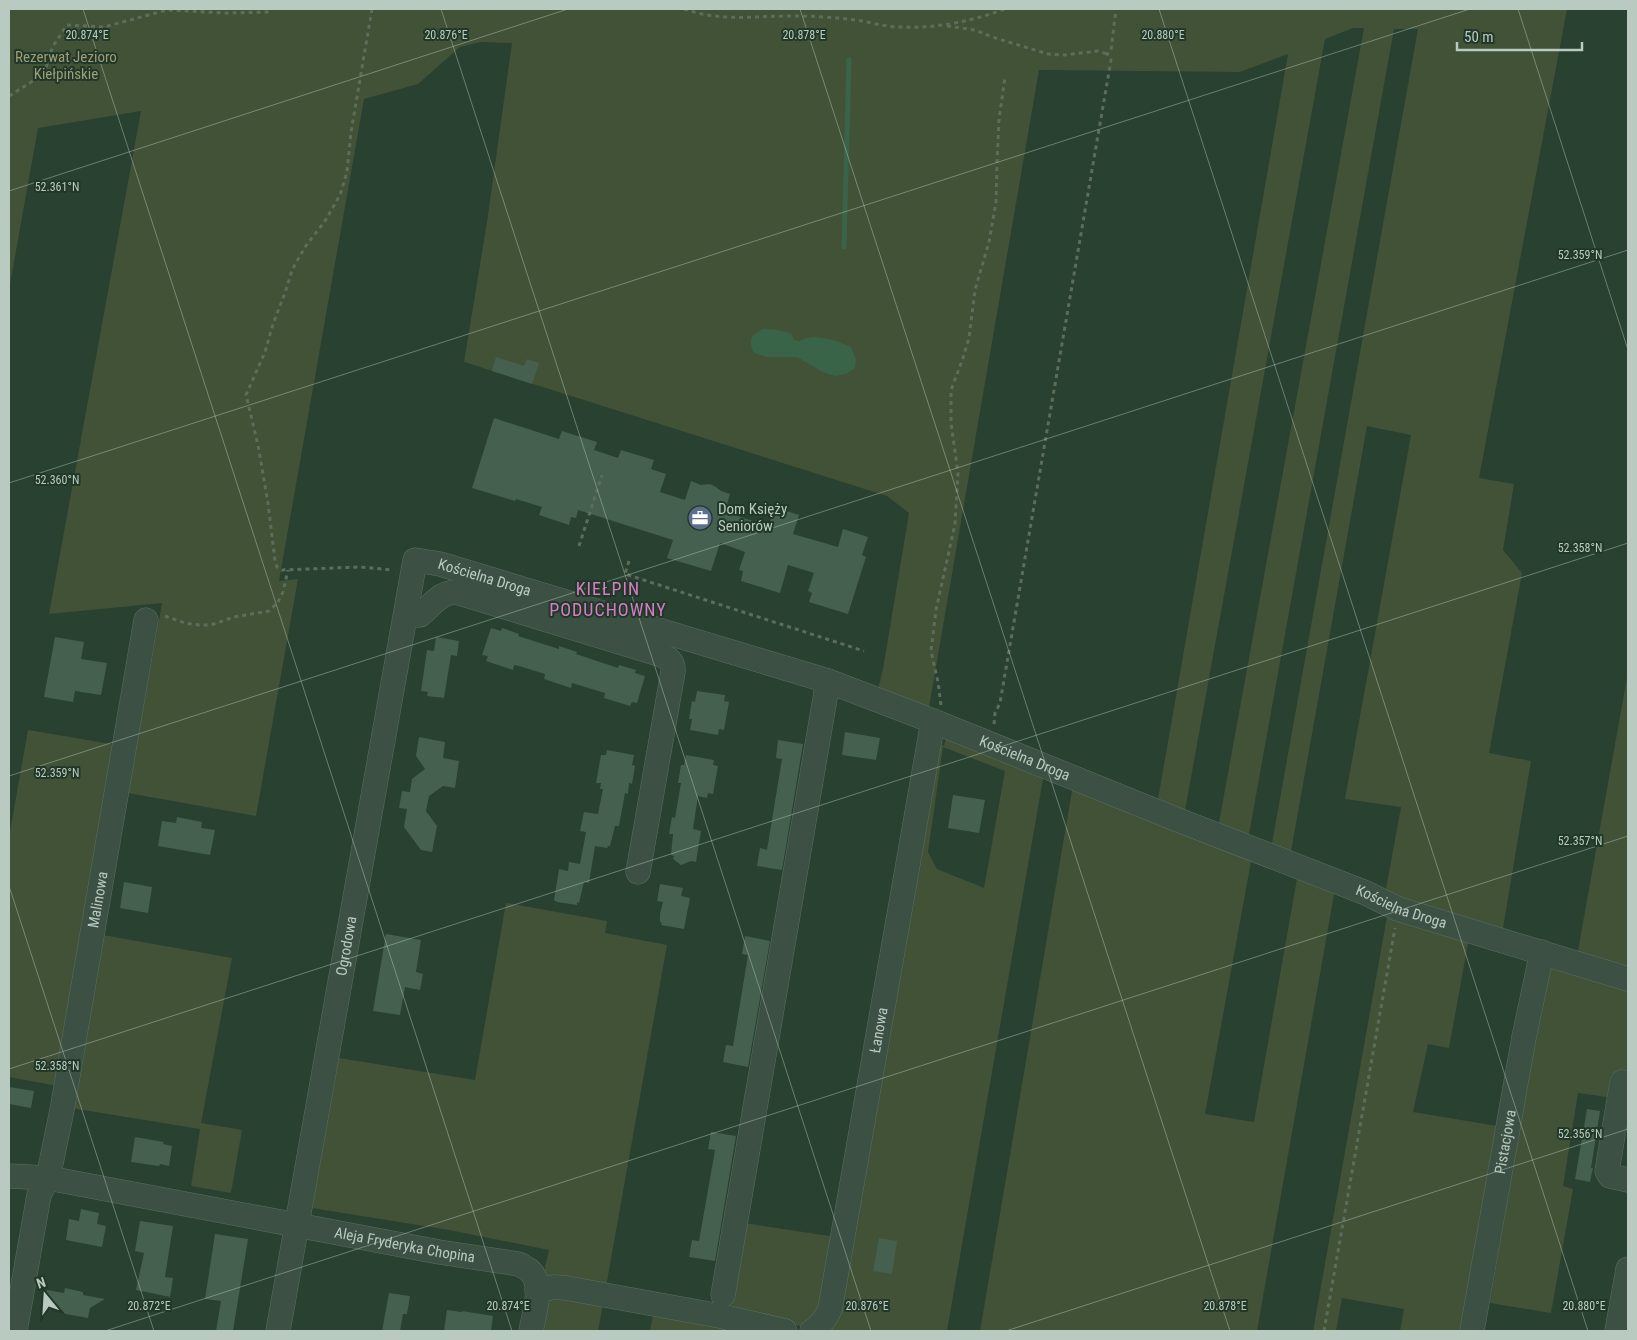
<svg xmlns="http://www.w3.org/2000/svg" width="1637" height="1340" viewBox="0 0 1637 1340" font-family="'Roboto Condensed',sans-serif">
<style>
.green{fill:#425237;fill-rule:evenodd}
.water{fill:#3a6448}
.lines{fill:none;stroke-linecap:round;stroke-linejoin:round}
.stream{stroke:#3a6448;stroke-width:5}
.building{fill:#45604e}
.minor-casing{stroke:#5a6f61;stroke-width:25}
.path{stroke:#5c6e5a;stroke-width:3;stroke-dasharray:4 4;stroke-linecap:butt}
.minor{stroke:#3c5143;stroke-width:24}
.ticks{fill:none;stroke:#b9cbc0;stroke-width:1;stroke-opacity:0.45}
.labels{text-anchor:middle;stroke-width:4;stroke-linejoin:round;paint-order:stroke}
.park-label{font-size:15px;fill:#a09f79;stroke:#213728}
.poi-label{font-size:15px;fill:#b9cbc0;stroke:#213728;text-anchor:start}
.street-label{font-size:15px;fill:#b9cbc0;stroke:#213728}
.quarter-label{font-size:18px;letter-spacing:1px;fill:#d67dc5;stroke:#213728}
.ticks-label{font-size:12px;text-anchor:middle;fill:#b9cbc0;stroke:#213728;stroke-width:4;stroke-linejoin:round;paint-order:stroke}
</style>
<rect width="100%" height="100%" fill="#284130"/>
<g class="green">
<polygon points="9,9 1567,9 1479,478 1514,484 1503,550 1522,573 1489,753 1531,761 1502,934 1385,894 1401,807 1345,799 1411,435 1367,426 1290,857 1271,849 1418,29 1394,29 1248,840 1218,828 1364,28 1353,28 1325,39 1184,816 1157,805 1288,54 1240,72 1039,70 928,713 877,693 883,669 909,513 887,496 464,362 487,222 512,43 481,42 460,47 418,84 364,99 279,581 298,579 256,816 128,793 162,603 49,614 141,111 38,128 9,290"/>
<polygon points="1628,672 1628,971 1577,956"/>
<polygon points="28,730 123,746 63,1087 9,1077 9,837"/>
<path d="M947,733l97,40 -97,558h-124l113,-588 8,3zM943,747l62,24 -21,117 -47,-19 -9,-17z"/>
<polygon points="1073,785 1252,856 1205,1114 1254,1122 1298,873 1335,889 1257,1331 980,1331"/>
<polygon points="506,903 607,921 605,933 667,945 606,1287 543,1276 549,1250 449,1230 312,1208 339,1058 475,1080"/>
<polygon points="1388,911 1469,938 1449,1048 1428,1044 1413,1112 1497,1126 1464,1331 1400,1331 1404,1309 1342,1298 1336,1331 1313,1331"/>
<polygon points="103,935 232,958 201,1123 242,1130 231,1193 191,1186 200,1129 71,1108"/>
<polygon points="1548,962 1628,986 1628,1077 1611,1074 1607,1097 1578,1093 1563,1186 1573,1189 1551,1313 1490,1303"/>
<polygon points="744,1223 836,1237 822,1315 808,1328 769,1319 730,1305"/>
<polygon points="555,1293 604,1299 598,1331 533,1331 538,1305"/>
<polygon points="654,1309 756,1331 650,1331"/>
</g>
<path class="water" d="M763,329l14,1 14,3 3,7 6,1c14,-9 37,0 51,6l5,13 -1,8 -9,6 -11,2 -12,-4 -26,-15h-30l-13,-4c-6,-13 -4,-17 9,-24z"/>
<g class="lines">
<polyline class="stream" points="844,247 849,60"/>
</g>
<g class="building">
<polygon points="496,357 524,366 527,359 539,363 532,384 492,371"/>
<polygon points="494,418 559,439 562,431 597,442 594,450 618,458 621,450 654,460 651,469 666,474 660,492 685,500 691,481 701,485 710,484 716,487 721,491 730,494 725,512 769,526 774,507 799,515 793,534 838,547 843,529 868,537 862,555 866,557 848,614 809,602 812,593 808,591 814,573 788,565 780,593 741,581 743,571 739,570 745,552 720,543 711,571 667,558 673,540 578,510 576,518 571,517 569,525 539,515 542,507 516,499 515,501 472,488"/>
<polygon points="491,628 501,631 502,628 519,634 518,636 559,649 559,646 577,652 576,654 618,668 619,665 636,670 635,673 645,676 637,703 632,702 630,706 604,698 605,693 572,683 571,688 544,679 545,674 519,666 514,665 513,670 486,661 488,656 482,655"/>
<polygon points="55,637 84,642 81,659 107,663 101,695 75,691 73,702 44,697"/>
<polygon points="436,637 459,641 457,656 451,655 444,698 427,696 428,692 421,691 427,650 434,651"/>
<polygon points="697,691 725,695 724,701 729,702 724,730 719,729 718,735 690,730 692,719 689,719 692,701 695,702"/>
<polygon points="845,732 880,738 876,760 842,755"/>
<polygon points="419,737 445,742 443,758 459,761 455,788 443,786 429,796 426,811 437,826 432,852 421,850 404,827 407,809 399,808 402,791 410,792 412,779 425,769 416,756"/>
<polygon points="778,740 803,744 782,870 757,866 760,848 767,850 782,759 776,758"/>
<polygon points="607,750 634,755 632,765 635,766 632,784 629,783 628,794 625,793 619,826 615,826 610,846 608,846 607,848 595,846 589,883 584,882 579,903 577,902 577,905 557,902 554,900 559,869 568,871 569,862 580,864 586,832 580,831 584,812 598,814 603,789 600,789 601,783 596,783 601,755 606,755"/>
<polygon points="686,755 714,760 713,765 718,766 713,794 708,793 707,798 698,796 693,829 701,831 696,862 691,861 681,865 673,859 674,856 671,855 673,834 669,834 672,817 675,818 681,783 678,783 681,765 684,765"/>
<polygon points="953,795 985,800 979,833 948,828"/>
<polygon points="177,817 202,822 201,828 215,830 210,855 158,846 162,821 176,823"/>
<polygon points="124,882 152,887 148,913 120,908"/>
<polygon points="660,884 683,888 681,896 690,898 684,929 661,925 662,923 660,922 660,914 663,902 657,901"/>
<polygon points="386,934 421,940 416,972 423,974 420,990 405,987 400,1015 373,1011"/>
<polygon points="745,936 770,941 748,1067 723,1062 726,1045 733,1046 748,955 742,954"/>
<polygon points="9,1087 34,1091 31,1108 9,1104"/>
<polygon points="1587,1109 1600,1111 1591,1168 1593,1168 1590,1182 1575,1179"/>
<polygon points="711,1132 736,1136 715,1261 689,1257 692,1240 699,1241 715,1150 708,1149"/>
<polygon points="135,1137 164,1142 163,1144 172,1146 169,1166 160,1164 159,1166 131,1162"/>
<polygon points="81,1209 99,1213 97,1224 106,1226 102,1247 66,1240 69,1219 79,1221"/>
<polygon points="140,1221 173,1226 165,1277 173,1278 170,1297 136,1290 144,1253 135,1251"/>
<polygon points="215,1234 248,1239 233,1331 216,1331 221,1301 205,1299"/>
<polygon points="879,1238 897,1241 892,1274 873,1271"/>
<polygon points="65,1288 83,1292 83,1295 105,1299 90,1308 88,1318 60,1313 61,1309 44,1305 47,1290 64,1293"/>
<polygon points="389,1293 410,1296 407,1314 403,1314 400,1331 382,1331"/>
<polygon points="447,1310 462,1312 462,1311 493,1316 491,1331 444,1331"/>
</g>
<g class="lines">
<defs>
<g id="minor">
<path d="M406,615h14c13,-10 18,-22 36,-23l206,63c8,4 12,9 11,17l-35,200"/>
<polyline points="1622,1082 1607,1171 1610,1176 1628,1180"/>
<path id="s1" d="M9,1176l39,2 391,74 80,12c3,2 7,4 10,6 16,14 5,43 2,61"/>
<polyline points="537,1291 554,1287 566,1288 720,1316 785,1331"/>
<polyline points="723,1295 828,681"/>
<path id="s2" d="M15,1331l24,-136 9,-17 14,-68 84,-490"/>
<path id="s3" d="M278,1331l137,-771 25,4 388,117 115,44 230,93 193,75 32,16 230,70"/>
<path id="s4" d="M812,1331c9,-5 14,-13 18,-22l103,-588"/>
<path id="s5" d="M1472,1331l52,-294 18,-85"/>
<polyline points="1617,1331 1628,1269"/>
</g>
</defs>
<use href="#minor" class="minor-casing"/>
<g class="path">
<polyline points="372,9 351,132 347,172 340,195 325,221 305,247 292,270 285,293 273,324 265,352 246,395 258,445 268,503 275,561 277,567 282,570 360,567 393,570"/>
<path d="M684,9c38,13 68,7 106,7 21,0 44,1 65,4 15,2 30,7 45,7 36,2 72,-6 105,-18"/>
<polyline points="947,26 975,30 992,37 1048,54 1065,55 1098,51 1107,54"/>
<polyline points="9,96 44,74 53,46 67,25 104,27 167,10 225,13 267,12 272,9"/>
<polyline points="579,546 602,475"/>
<polyline points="629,561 625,574 864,651"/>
<polyline points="165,616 185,623 199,625 211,625 234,617 269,611 278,602 283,592 288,570"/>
<polyline points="941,705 938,682 931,651 936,610 955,524 958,473 951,423 951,390 962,361 969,338 975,290 989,242 996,202 997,163 999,119 1005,77"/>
<polyline points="994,724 995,713 1000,703 1111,60 1107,54 1111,50 1116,9"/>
<polyline points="1324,1331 1395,928"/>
</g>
<use href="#minor" class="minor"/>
</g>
<path class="ticks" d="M83,9l429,1322M441,9l430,1322M800,9l430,1322M1159,9l429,1322M1518,9l110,341M9,191l559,-182M9,483l1461,-474M9,776l1619,-526M9,886l145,445M9,1069l1619,-526M105,1331l1523,-495M1006,1331l622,-202"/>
<defs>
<symbol id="office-disc" viewBox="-11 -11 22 22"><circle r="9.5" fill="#5c6f8a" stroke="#213728"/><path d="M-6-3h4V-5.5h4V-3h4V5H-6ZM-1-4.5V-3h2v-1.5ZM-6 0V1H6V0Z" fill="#fff"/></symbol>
</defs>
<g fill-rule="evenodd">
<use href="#office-disc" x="686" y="504" width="28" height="28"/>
</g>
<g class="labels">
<g class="park-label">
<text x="66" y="62">Rezerwat Jezioro<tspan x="66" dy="17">Kiełpińskie</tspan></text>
</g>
<g class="poi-label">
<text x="718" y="514">Dom Księży<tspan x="718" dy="17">Seniorów</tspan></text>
</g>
<g class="street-label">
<text dy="5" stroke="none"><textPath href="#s3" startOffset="855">Kościelna Droga</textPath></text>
<text dy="5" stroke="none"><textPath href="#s3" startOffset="1425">Kościelna Droga</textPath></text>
<text dy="5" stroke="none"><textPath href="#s2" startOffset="440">Malinowa</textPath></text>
<text dy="5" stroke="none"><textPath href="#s3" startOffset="1830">Kościelna Droga</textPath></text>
<text dy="5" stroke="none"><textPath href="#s3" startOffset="391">Ogrodowa</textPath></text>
<text dy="5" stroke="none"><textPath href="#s4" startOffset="312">Łanowa</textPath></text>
<text dy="5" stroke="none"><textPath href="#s5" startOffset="192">Pistacjowa</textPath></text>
<text dy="5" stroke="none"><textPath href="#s1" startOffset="402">Aleja Fryderyka Chopina</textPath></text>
</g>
<g class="quarter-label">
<text x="608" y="595">KIEŁPIN<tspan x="608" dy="21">PODUCHOWNY</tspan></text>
</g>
</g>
<g class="ticks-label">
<text x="87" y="39">20.874°E</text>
<text x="446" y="39">20.876°E</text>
<text x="804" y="39">20.878°E</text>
<text x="1163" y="39">20.880°E</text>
<text x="57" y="191">52.361°N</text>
<text x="1580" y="259">52.359°N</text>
<text x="57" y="484">52.360°N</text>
<text x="1580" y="552">52.358°N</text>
<text x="57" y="777">52.359°N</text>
<text x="1580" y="845">52.357°N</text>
<text x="57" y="1070">52.358°N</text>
<text x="1580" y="1138">52.356°N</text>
<text x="149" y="1310">20.872°E</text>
<text x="508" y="1310">20.874°E</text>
<text x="867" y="1310">20.876°E</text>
<text x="1225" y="1310">20.878°E</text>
<text x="1584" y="1310">20.880°E</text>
</g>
<rect width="1637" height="1340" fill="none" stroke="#b9cbc0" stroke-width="20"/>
<g transform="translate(45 1295) rotate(342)" stroke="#213728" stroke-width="4" paint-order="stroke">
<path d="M0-4L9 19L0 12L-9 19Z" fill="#b9cbc0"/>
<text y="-8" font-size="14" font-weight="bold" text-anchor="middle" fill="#b9cbc0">N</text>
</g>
<path d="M1457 42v8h125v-8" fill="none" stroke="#b9cbc0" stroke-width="2.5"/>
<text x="1464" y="42" font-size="15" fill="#b9cbc0" stroke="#213728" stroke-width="4" paint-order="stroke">50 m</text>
</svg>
